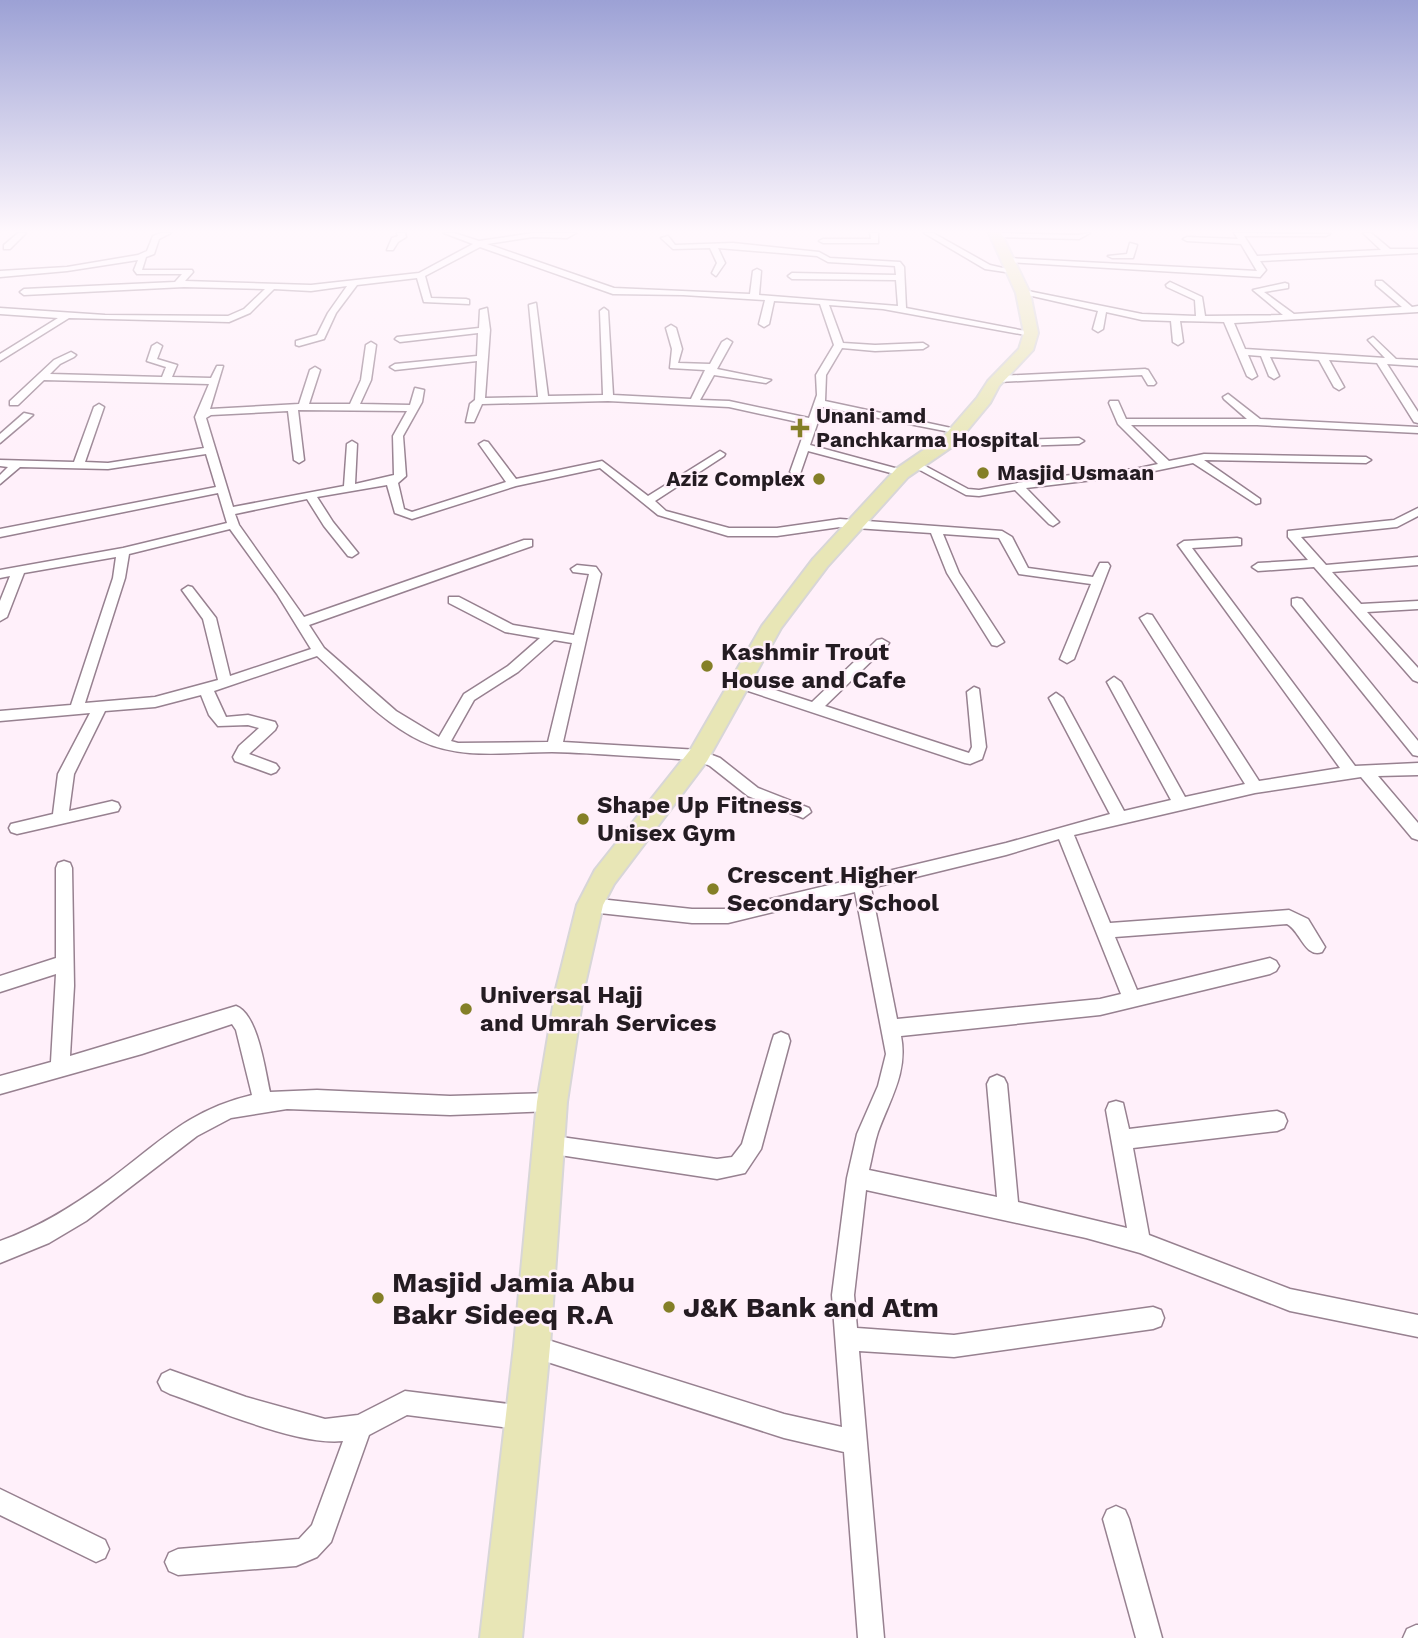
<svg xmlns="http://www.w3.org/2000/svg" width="1418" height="1638" viewBox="0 0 1418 1638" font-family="'Work Sans',sans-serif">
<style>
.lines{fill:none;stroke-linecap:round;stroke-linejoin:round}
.minor-casing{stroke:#978190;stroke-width:3}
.primary-casing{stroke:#d8d6d7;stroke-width:4}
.minor{fill:#fff;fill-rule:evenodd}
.primary{fill:#e8e6b6;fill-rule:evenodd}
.poi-dot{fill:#847f27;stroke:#fff0fa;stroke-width:2.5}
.labels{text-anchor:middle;stroke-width:5;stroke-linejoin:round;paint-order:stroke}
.far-poi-label{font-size:21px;font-weight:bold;fill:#241c22;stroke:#fff0fa;text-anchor:start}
.poi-label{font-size:24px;font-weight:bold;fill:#241c22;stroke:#fff0fa;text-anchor:start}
.near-poi-label{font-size:28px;font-weight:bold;fill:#241c22;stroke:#fff0fa;text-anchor:start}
</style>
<rect width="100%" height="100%" fill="#fff0fa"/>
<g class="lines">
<defs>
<g id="minor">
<polygon points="18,233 26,233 10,249 4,249 4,245"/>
<polygon points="161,233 171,233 159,239 154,254 146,257 142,270 192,270 193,272 185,281 311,285 419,273 473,244 444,233 454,233 479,241 533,233 576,233 567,238 533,237 487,244 614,288 750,294 753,271 757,269 761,271 759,295 898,306 896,280 792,279 788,276 792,273 896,275 895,266 828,262 817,256 718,248 725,263 716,276 712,273 717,263 710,248 673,249 661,238 668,236 675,245 733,243 819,252 830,258 900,262 904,267 906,308 1036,333 1031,336 883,309 829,305 843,343 875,345 923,343 928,346 923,349 875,351 842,348 826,375 825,401 956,429 961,432 960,434 823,407 810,445 906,471 906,475 902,476 808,451 800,474 792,474 790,472 807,424 729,407 608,401 482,404 474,422 466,422 470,404 475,400 477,361 395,370 390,367 395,364 477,356 478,333 400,342 395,339 397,337 479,328 480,310 487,308 490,330 485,398 538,397 529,305 536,303 548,396 603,395 600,311 604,308 608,311 613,395 691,399 705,370 670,368 672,349 666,328 671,325 676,328 682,349 678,363 710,364 722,342 727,339 732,342 717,369 771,380 766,383 714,375 700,400 729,401 809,418 817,395 816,375 834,345 820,304 774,301 769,324 764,327 759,324 765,300 683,295 613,294 480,247 425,276 431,298 466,299 469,300 469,304 424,302 417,278 357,285 336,313 324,339 299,346 296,345 296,341 317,335 328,313 347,286 311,291 274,289 250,313 229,322 69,318 0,361 0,354 58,318 0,314 0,308 105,315 228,316 244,309 265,289 184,287 24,295 20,292 24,289 175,282 182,274 137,274 134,270 138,260 67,271 0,277 0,271 67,267 138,255 147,251 153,236"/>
<polygon points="397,233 405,233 406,237 398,242 393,250 387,250 392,238 398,236"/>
<polygon points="870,233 878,233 878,243 823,243 819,241 823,239 871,239"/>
<polygon points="924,233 933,233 990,265 1016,271 1012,273 985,269"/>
<polygon points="996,233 1078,235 1090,233 1079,239 993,237"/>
<polygon points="1234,233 1330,234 1326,236 1244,236 1257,256 1381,250 1363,233 1371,233 1390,249 1418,249 1418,253 1260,261 1266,270 1260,277 1007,262 1003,260 1007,258 1257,271 1241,244 1187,241 1183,239 1187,237 1238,239"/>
<polygon points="1130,243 1137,245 1133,258 1112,258 1108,256 1127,254"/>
<polygon points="1376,281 1382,281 1412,307 1418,306 1418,312 1234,323 1245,349 1385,358 1368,340 1373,337 1396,359 1418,360 1418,366 1387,364 1418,412 1418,423 1414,422 1377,363 1329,360 1344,387 1339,390 1334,387 1319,360 1270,357 1279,376 1274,379 1269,376 1261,356 1248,355 1257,376 1252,379 1247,376 1224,322 1180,321 1183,342 1178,345 1173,342 1171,321 1142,320 1106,312 1103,329 1098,332 1093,329 1098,311 1019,293 1023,290 1142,314 1196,316 1195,300 1167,287 1166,285 1170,282 1202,297 1205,316 1283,315 1253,290 1285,283 1288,284 1288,288 1264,292 1294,314 1402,307 1376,285"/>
<path d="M371,342l5,3 -5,35 -11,24 50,1 5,-17 9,2 -2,12 -19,34 3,40 -8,7 6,26 8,3 94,-30 -27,-38 5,-3 4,1 28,37 86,-18 46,35 72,-45 5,3 -1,2 -69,45 11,10 63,17h48l63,-9 162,12 10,6 16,31 65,9 7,-14h8l2,3 -36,93 -7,4 -7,-4 31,-75 -72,-10 -20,-36 -56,-4 16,39 45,69 -7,4 -5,-1 -45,-72 -16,-40 -91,-6 -63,9h-49l-70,-21 -58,-47 -84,18 -104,33 -17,-6 -8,-28 -70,12 16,25 25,31 -6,4 -4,-1 -24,-30 -17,-27 -72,15 4,11 65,92 220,-77h8v6l-223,79 15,23 72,63 43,26 25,-43 44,-28 32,-28 -35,-6 -56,-29v-6h10l54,28 61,10 15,-61 -16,-2 -2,-3 6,-4 19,2 5,7 -38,168 136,8 21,8 38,30 51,20 2,4 -8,6 -55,-22 -38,-30 -13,-6c-48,-2 -97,-7 -145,-8 -44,0 -91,8 -131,-11 -40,-19 -72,-56 -104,-85l-103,35 12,26 22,-2 27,7 2,4 -2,4 -26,24 27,10 3,4 -3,4 -5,2 -36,-13 -2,-4 6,-11 20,-18 -11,-3 -30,1 -9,-11 -8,-20 -46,12 -50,4 -31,63 -5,37 43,-10 6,2 2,4 -2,4 -101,23 -6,-2 -2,-4 2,-4 42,-10 5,-40 32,-61 -90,8v-10l71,-6 42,-127 3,-21 -92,16 -17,44 -7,4v-20l10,-25 -10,2v-8l123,-22 104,-25 -9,-30 -218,44v-8l216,-42 -10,-33 -98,15 -88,-2 -20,17v-9l8,-8 -8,-1v-6l74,2 20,-55 5,-3 5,3 -19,55 23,1 96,-15 -9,-31 14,-33 -165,-4 -26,25h-8v-4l44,-41 17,-8 5,3 -2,2 -14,7 -10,10 112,3 4,-10 -19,-6 5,-15 5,-3 5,3 -5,13 20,6 -5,12 39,1 6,-12h6l-13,43 89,-5 11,-34 5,-3 5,3 -11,34h41l11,-24 5,-35zM298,410l109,1 -14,25 1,39 -39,9 2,-40 -5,-3 -5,3 -3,42 -111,21 -27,-89 5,-3 77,-4 6,49 5,3 5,-3zM230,529l47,65 34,55 -81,27 -14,-58 -24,-31 -4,-1 -6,4 21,29 15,61 -63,17 -70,6 40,-125 4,-24zM554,640l18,3 -24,99 -90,1 -7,-2 23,-41 44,-28z"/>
<polygon points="1145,369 1148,370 1156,383 1154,385 1148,385 1142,375 998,382 993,379 998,376"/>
<polygon points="1228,394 1260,419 1418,427 1418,433 1257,425 1131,425 1169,461 1204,454 1366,457 1371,460 1366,463 1204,460 1260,499 1260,503 1256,504 1193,463 1135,475 1026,488 1057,520 1059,522 1053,526 1049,524 1015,490 979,496 966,495 907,463 916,461 968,489 979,490 1051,477 1135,469 1158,464 1118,424 1109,403 1110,401 1118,401 1126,419 1247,419 1224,399 1223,397"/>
<polygon points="24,413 33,415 0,443 0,434"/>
<polygon points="950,437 985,441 1079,438 1084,441 1079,444 985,447 946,442 945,440"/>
<polygon points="1418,508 1418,516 1397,527 1301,537 1326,565 1418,557 1418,565 1332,572 1361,604 1418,601 1418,609 1367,612 1418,668 1418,682 1413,680 1314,567 1258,571 1252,567 1258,563 1308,560 1288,537 1288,531 1394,520"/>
<path d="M1237,538l4,1v6l-49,3 163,218 63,-3v12l-40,1 40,47v17l-6,-2 -51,-61 -106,16 -181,42 36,88 179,-13 19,9 17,28 -3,5c-17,6 -21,-20 -35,-28l-172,13 22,53 133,-32 6,3 3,5 -3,5 -6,3 -170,41 -199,21c7,36 -11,63 -23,96 -4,12 -6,26 -9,38l128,27 -10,-113 3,-6 7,-3 7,3 3,6 11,118 109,26 -21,-118 3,-7 7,-2 7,2 6,26 148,-18 7,3 3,7 -3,7 -7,3 -144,17 16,87 141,54 128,26v22l-128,-26 -150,-58 -54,-15 -220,-48 -12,105 3,33 97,7 199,-28 8,3 3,8 -3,8 -8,3 -199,28 -95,-6 25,287h-26l-14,-186 -60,-14 -252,-81 -8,-3 -3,-8 3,-8 8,-3 252,79 58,13 -10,-132 15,-117 10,-44 21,-48 8,-32 -31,-162 -127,31h-36l-102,-11 -6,-2 -2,-5 2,-5 6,-2 102,11h36l278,-66 104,-29 -61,-116 7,-5 7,5 61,113 47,-11 -64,-118 7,-5 7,5 64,115 60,-13 -105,-166 7,-4 5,1 107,166 81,-13 -162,-223 6,-4zM1059,839l62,155 -21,5 -203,20 -26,-131 135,-33z"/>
<polygon points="1297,598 1302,599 1418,741 1418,756 1413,755 1292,605 1292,599"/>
<polygon points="882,639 889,643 887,646 825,706 969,753 972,747 967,692 974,687 979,689 986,747 982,759 970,764 965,763 733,686 731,683 738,678 812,702 877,640"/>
<path d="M64,861l6,2 2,5 2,118 -4,70 166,-50c22,8 29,64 34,86l47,-2 133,6 102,-3 7,2 3,7 -3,7 -7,2 -102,4 -163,-6 -56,9 -34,18 -111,85 -37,22 -49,20v-22c40,-14 75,-36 109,-61 50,-37 79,-70 143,-85l-16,-65 -4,-6 -90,30 -142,40v-18l51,-14 5,-88 -56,18v-16l56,-18v-90l2,-5z"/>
<polygon points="781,1032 788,1035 790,1041 761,1149 745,1173 717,1179 540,1152 537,1145 540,1138 547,1135 717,1159 732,1157 742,1144 772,1041 774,1035"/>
<path d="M170,1370l76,27 79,22 33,-4 47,-24 120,15 8,4 4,8 -4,8 -8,4 -118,-15 -38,20 -38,107 -14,15 -21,9 -118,9 -9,-4 -4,-9 4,-9 9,-4 121,-10 13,-14 31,-84c-44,5 -129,-32 -173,-47l-8,-4 -4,-8 4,-8z"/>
<polygon points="0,1489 105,1540 109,1549 105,1558 96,1562 0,1515"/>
<polygon points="1116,1506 1125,1510 1129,1519 1162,1638 1136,1638 1103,1519 1107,1510"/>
<polygon points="1416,1625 1418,1625 1418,1638 1403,1638 1407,1629"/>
</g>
<polygon id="primary" points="989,233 1001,233 1030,293 1038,333 1033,350 999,386 990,403 956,444 908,477 827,567 781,628 707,761 614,884 603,905 584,989 567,1102 550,1346 522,1638 480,1638 514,1346 537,1102 556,989 577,905 595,870 691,749 762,626 813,559 896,469 944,436 977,398 988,381 1019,349 1024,333 1016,293"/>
</defs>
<use href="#minor" class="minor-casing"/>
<use href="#primary" class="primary-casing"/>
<use href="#minor" class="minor"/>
<use href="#primary" class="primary"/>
</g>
<linearGradient id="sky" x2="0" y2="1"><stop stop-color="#9ca1d5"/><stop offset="0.5" stop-color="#fff8fd"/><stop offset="1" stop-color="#fff8fd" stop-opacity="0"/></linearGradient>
<rect width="1418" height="462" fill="url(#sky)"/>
<g class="poi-dot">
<path d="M796.5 417.5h7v7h7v7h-7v7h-7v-7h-7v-7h7z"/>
<circle cx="983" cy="473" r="7"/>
<circle cx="819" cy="479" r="7"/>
<circle cx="707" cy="666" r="7"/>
<circle cx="583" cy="819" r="7"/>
<circle cx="713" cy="889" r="7"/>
<circle cx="466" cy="1009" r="7"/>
<circle cx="378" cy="1298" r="7"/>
<circle cx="669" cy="1307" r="7"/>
</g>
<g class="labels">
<g class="far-poi-label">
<text x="816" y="423">Unani amd<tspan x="816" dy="24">Panchkarma Hospital</tspan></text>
<text x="997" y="480">Masjid Usmaan</text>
<text x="805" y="486" text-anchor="end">Aziz Complex</text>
</g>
<g class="poi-label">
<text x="721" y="660">Kashmir Trout<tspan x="721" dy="28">House and Cafe</tspan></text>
<text x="597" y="813">Shape Up Fitness<tspan x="597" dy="28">Unisex Gym</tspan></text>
<text x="727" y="883">Crescent Higher<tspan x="727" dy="28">Secondary School</tspan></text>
<text x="480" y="1003">Universal Hajj<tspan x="480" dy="28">and Umrah Services</tspan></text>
</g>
<g class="near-poi-label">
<text x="392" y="1292">Masjid Jamia Abu<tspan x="392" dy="32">Bakr Sideeq R.A</tspan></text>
<text x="683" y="1317">J&amp;K Bank and Atm</text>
</g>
</g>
</svg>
